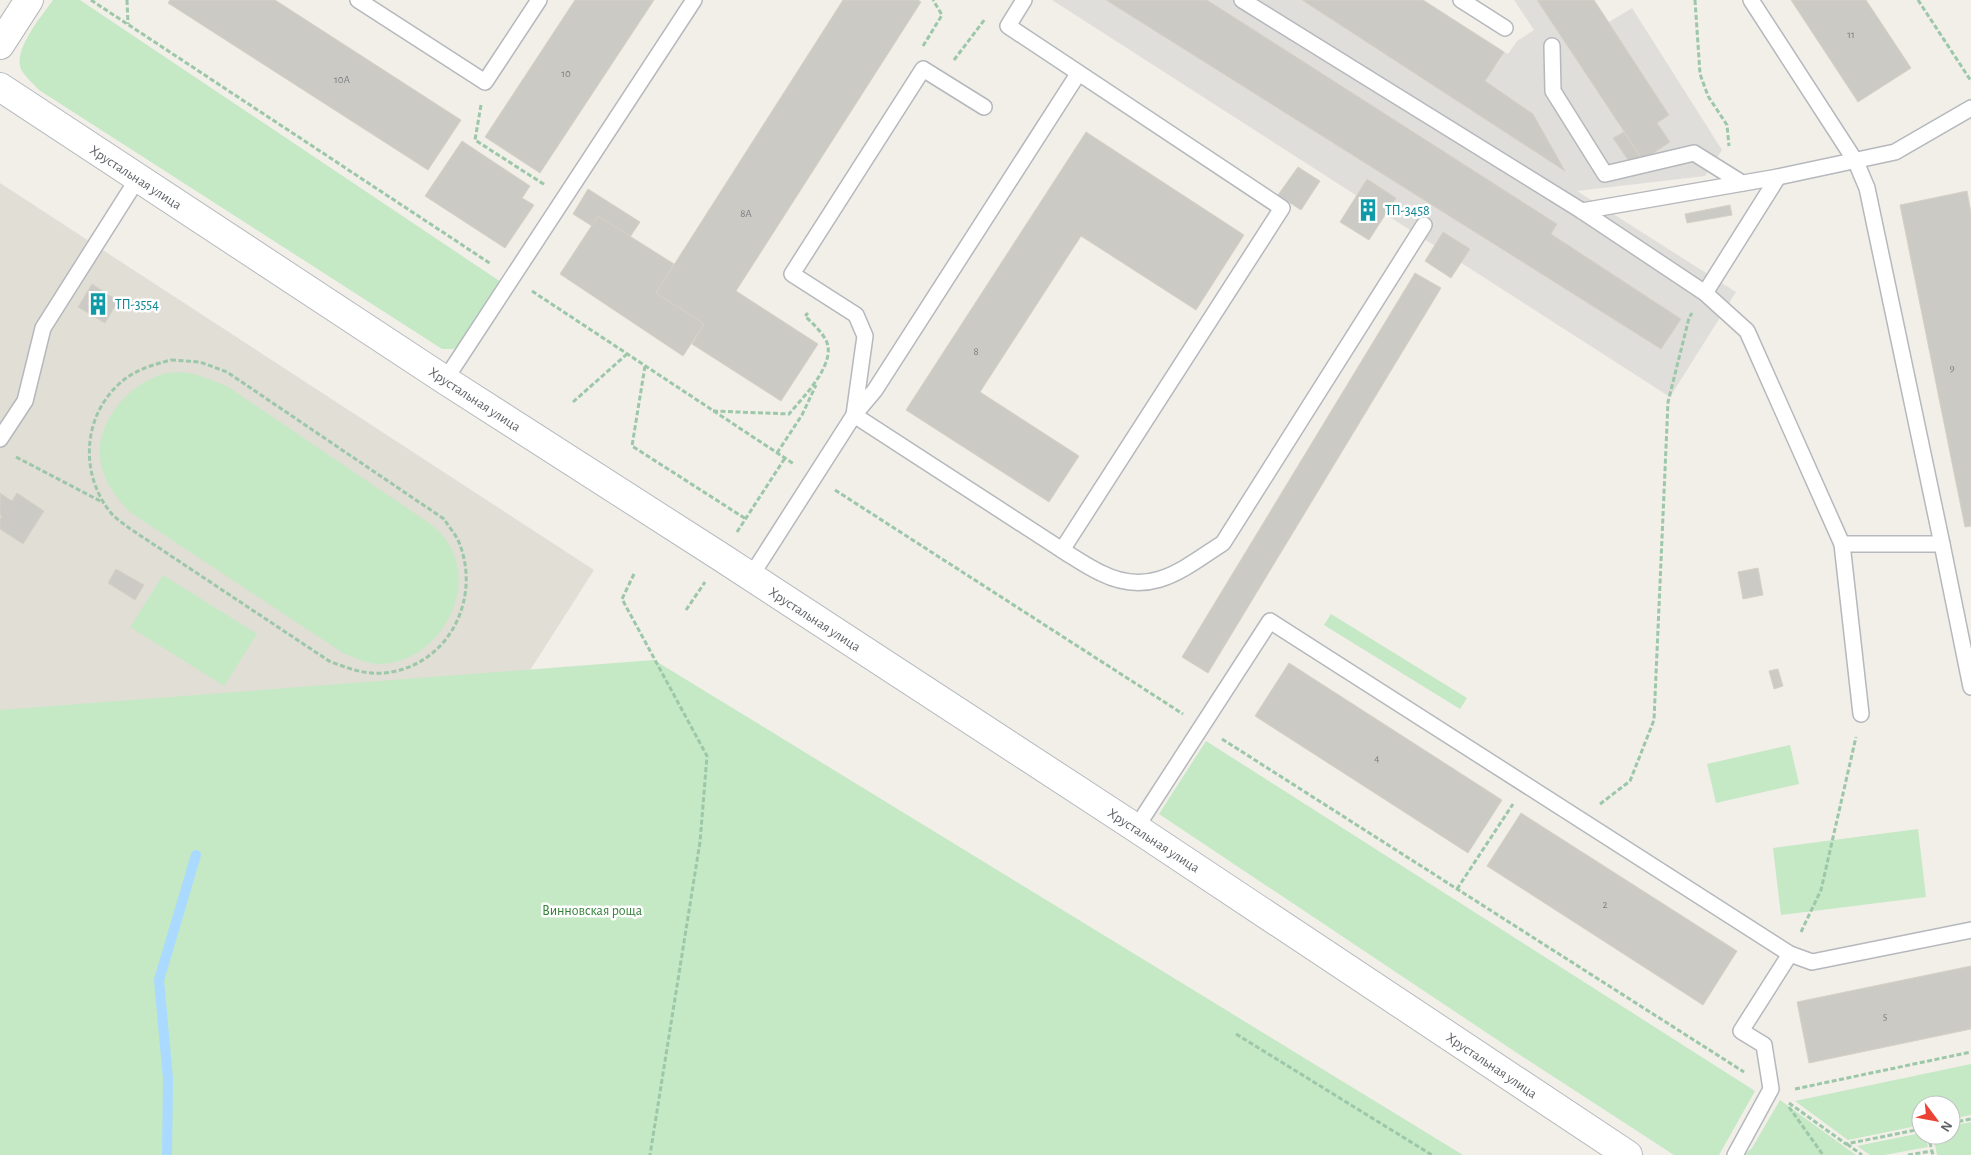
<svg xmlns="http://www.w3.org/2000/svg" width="1971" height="1155" viewBox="0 0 1971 1155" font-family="'Alegreya Sans',sans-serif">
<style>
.industrial{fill:#e0deda}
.education{fill:#e1ded6}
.green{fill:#c5e8c5}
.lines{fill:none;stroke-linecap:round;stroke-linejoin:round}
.stream{stroke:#aadaff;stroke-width:10}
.building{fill:#cccac5;stroke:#d6d1c6}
.service-casing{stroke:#b5b8bc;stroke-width:18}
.minor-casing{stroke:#b5b8bc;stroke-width:30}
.secondary-casing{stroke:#b6babf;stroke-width:30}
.path{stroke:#9cc7a9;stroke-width:3;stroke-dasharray:5 2.5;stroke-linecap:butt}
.service{stroke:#fff;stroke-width:15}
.minor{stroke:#fff;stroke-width:28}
.secondary{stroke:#fff;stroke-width:28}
.labels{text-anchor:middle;stroke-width:5;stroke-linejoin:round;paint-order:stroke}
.number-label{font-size:11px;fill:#7a7d7f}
.street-label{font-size:14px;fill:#5f6368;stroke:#fff}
.culture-label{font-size:14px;fill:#0d838f;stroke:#fff;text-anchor:start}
.park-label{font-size:14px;fill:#348238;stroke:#fff}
</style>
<rect width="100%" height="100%" fill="#f1efe8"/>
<polygon class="industrial" points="1052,0 1423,0 1508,54 1517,41 1534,30 1514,0 1594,0 1609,22 1632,8 1722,150 1705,176 1577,191 1736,292 1670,397"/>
<polygon class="education" points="0,183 594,570 506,708 0,744"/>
<g class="green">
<path d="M53,0h27l421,282 -41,64 -7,3h-11l-403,-259c-6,-7 -14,-13 -18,-21 -8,-20 21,-53 32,-69z"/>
<path d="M182,372l16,3 29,11 202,137c10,8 19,17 24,29 21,49 -20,111 -73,112 -13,0 -25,-6 -37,-11l-212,-140c-13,-13 -24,-27 -29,-45 -12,-40 24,-83 61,-94 6,-2 13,-1 19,-2z"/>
<polygon points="163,575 257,634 224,686 130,627"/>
<polygon points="1331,614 1467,698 1460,709 1324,625"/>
<polygon points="654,660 1463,1155 0,1155 0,710"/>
<polygon points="1206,741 1755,1091 1719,1155 1674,1155 1520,1055 1159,814"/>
<polygon points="1790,745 1799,784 1716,803 1707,764"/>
<polygon points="1918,829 1926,897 1781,915 1773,848"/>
<polygon points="1971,1064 1971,1115 1951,1119 1951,1105 1921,1105 1921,1125 1848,1140 1795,1101"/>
<polygon points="1780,1100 1856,1155 1744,1155 1752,1148"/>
<polygon points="1971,1122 1971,1155 1937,1155 1933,1135 1951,1135 1951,1126"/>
<polygon points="1921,1133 1921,1135 1925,1135 1928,1147 1884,1155 1870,1155 1857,1146"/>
</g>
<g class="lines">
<polyline class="stream" points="167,1155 168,1079 159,980 196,855"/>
</g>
<g class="building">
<polygon points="170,0 275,0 461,120 428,170 168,3"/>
<polygon points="575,0 654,0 540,173 485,137"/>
<polygon points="843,0 918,0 921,2 736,291 818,344 781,401 692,344 704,324 656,293"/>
<polygon points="1106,0 1207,0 1557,224 1551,234 1681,319 1661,349"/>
<polygon points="1302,0 1423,0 1504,52 1485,81 1533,114 1565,171"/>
<polygon points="1537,0 1594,0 1669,115 1657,123 1670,142 1643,160"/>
<polygon points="1791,0 1866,0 1911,68 1858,102"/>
<polygon points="1086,132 1244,235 1196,310 1081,236 980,392 1079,456 1049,502 906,410"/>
<polygon points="1624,132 1641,158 1633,163 1628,160 1613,138"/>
<polygon points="462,141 530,186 522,198 534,205 505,248 425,196"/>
<polygon points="1298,167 1320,181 1301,210 1278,195"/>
<polygon points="1367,179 1396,198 1369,240 1340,222"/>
<polygon points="588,189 640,222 630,237 598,216 592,226 573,214"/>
<polygon points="1967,191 1971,213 1971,526 1965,527 1900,205"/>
<polygon points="1730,205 1732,215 1687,223 1685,214"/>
<polygon points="598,216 674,264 656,293 704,324 683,356 560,274"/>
<polygon points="1443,232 1470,249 1451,278 1425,261"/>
<polygon points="1415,273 1441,288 1208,673 1182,657"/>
<polygon points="92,284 118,301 105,323 78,307"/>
<polygon points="0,493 12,501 17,493 44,511 23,544 0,529 0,519 2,516 0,515"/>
<polygon points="1758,568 1763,595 1743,599 1738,572"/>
<polygon points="116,569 144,585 135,600 108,583"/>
<polygon points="1289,663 1502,800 1468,853 1255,716"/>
<polygon points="1778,669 1783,686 1774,689 1769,671"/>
<polygon points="1521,813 1737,951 1703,1005 1487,866"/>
<polygon points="1971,966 1971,1029 1809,1063 1797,1002"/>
</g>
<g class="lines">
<defs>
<g id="service">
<polyline points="358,0 485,82 539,0"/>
<polyline points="1242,0 1582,211 1705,293 1747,331 1842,544 1861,714"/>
<polyline points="1461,0 1505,28"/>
<polyline points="1751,0 1856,162 1867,188 1942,544 1971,687"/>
<polyline points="1552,46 1553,91 1605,174 1694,153 1742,183"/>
<polyline points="984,107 923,69 792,274 856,315 865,336 854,415 1062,550 1282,208 1008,26 1024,0"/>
<polyline points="1582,211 1778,177 1895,152 1971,108"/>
<polyline points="1705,293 1778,177"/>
<polyline points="445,380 694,0"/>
<polyline points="0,439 25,401 43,328 138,178"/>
<polyline points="1842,544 1942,544"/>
<path d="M1062,550c13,8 26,17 39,23 50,25 82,-4 122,-30l201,-318"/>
<polyline points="751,576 854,415 875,390 1078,74"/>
<polyline points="1136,828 1270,621 1790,954 1741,1031 1764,1045 1771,1089 1735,1155"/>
<polyline points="1790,954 1812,962 1971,930"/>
</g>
<polyline id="minor" points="0,45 29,0"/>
<polyline id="secondary" points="0,87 445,380 721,557 1136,828 1628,1155"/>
</defs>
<use href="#service" class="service-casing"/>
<use href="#minor" class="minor-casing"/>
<use href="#secondary" class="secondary-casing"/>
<g class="path">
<polyline points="91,0 491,264"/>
<polyline points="127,0 128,24"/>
<polyline points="1695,0 1700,74 1708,96 1727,125 1729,146"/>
<polyline points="1918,0 1971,81"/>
<polyline points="923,46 942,15 933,0"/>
<polyline points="954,60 985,19"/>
<polyline points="481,105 475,140 545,185"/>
<polyline points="532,291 794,464"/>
<path d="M171,360l29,2 27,10 217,147c5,8 13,17 16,26 21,56 -13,122 -76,128 -19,2 -37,-5 -55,-12l-200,-133c-6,-5 -13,-9 -18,-15 -31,-38 -29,-95 8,-129 15,-14 33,-19 52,-24z"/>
<polyline points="645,366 632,446 746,519"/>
<polyline points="573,402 627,354"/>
<path d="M713,411l76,3c14,-17 52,-54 35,-77 -5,-8 -12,-14 -19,-21l3,-3"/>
<polyline points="777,453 802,415 816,385"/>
<polyline points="16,457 104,503"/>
<polyline points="835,490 1183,714"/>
<polyline points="737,532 785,458"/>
<polyline points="634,574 622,599 707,756 700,842 650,1155"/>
<polyline points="686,610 705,582"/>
<polyline points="1222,739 1744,1072"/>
<polyline points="1600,804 1630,781 1654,720 1668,402 1689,318 1692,313"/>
<polyline points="1457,889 1513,804"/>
<polyline points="1801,932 1821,890 1856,737"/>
<polyline points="1236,1034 1432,1155"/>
<polyline points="1795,1089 1971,1052"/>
<polyline points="1789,1103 1846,1144 1921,1129"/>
<polyline points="1789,1107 1823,1155"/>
<polyline points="1951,1123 1971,1119"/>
<polyline points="1928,1135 1933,1155"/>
<polyline points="1847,1144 1862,1155"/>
<polyline points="1908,1155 1932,1151"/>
</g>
<use href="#service" class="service"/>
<use href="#minor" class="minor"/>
<use href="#secondary" class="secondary"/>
</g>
<defs>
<symbol id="building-bare" viewBox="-9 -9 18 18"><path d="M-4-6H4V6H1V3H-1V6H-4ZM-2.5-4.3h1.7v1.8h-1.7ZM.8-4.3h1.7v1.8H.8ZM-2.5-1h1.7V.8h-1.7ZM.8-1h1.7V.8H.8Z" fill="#0f9aa8" stroke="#fff" stroke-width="2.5" paint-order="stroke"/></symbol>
</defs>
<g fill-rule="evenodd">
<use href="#building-bare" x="1352" y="194" width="32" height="32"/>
<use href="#building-bare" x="82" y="288" width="32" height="32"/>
</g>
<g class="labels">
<g class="number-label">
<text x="1851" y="38">11</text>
<text x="566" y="77">10</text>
<text x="342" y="83">10А</text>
<text x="746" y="217">8А</text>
<text x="976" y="355">8</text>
<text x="1952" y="371">9</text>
<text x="1377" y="762">4</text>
<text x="1605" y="908">2</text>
<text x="1885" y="1020">5</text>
</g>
<g class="street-label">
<text transform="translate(136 177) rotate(33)" y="5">Хрустальная улица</text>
<text transform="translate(475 399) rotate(33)" y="5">Хрустальная улица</text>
<text transform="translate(815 619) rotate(33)" y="5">Хрустальная улица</text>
<text transform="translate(1154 840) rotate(33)" y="5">Хрустальная улица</text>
<text transform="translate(1492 1065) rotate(34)" y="5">Хрустальная улица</text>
</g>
<g class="culture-label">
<text x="1385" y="215">ТП-3458</text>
<text x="115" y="309">ТП-3554</text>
</g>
<g class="park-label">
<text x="592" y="915">Винновская роща</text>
</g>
</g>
<g transform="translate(1936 1120) rotate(122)"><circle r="24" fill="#ffffff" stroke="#bfc1c3"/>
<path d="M0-4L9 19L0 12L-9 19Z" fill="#ea4335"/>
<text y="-8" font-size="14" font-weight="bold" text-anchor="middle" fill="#5f6368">N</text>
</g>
</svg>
